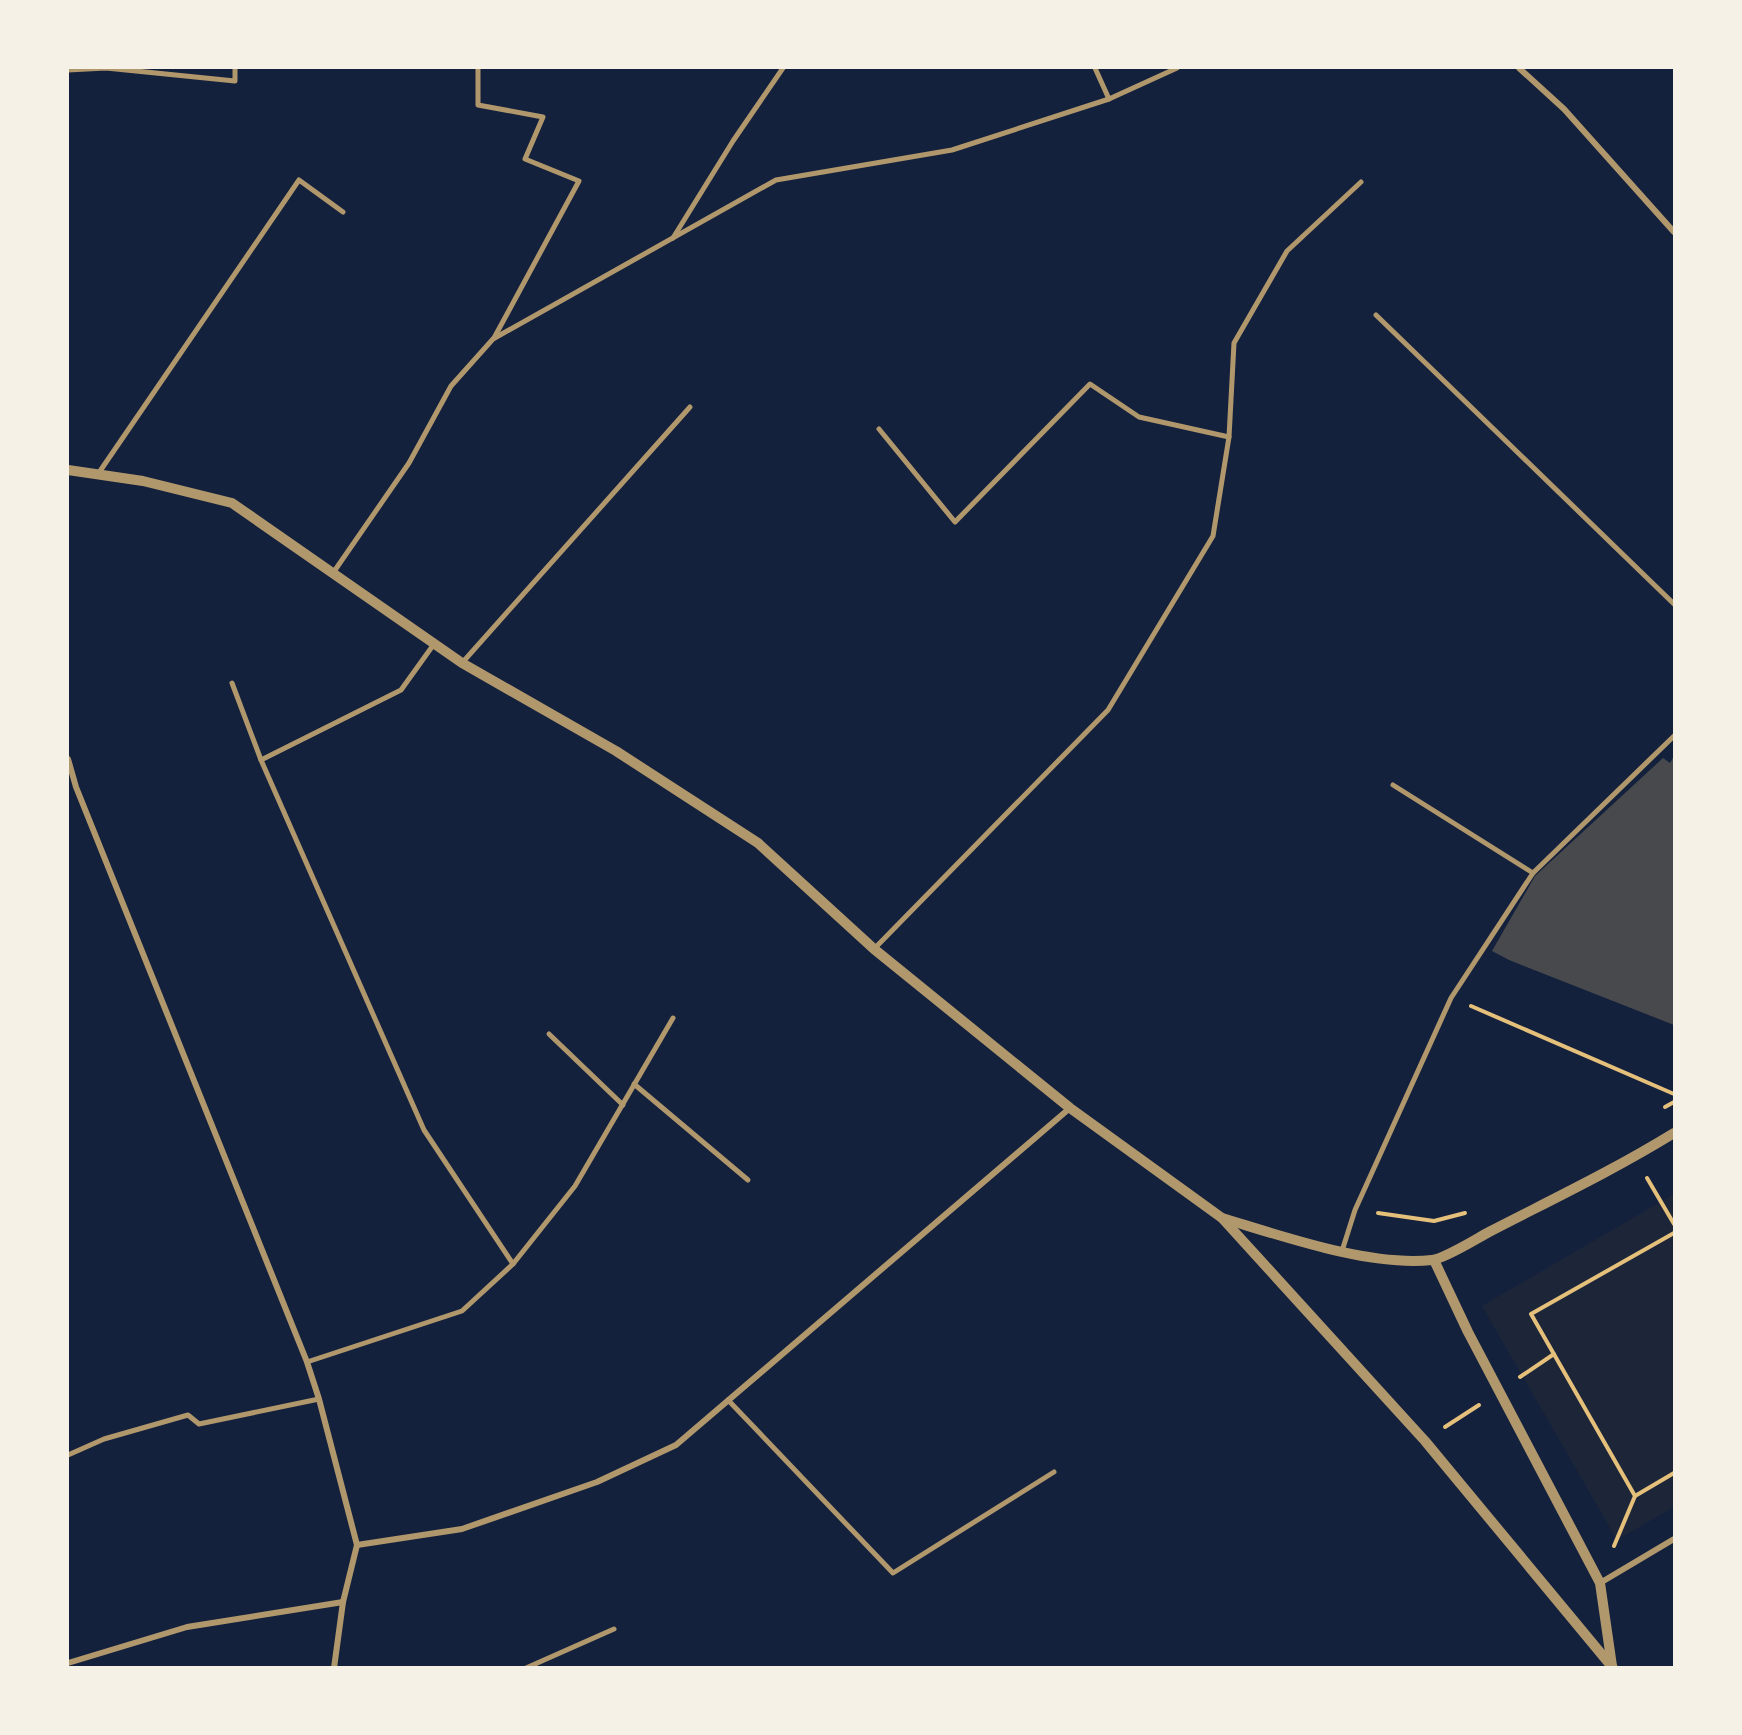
<svg xmlns="http://www.w3.org/2000/svg" width="1742" height="1735" viewBox="0 0 1742 1735" font-family="'Fira Sans Condensed',sans-serif">
<style>
.green{fill:#1d2539}
.building{fill:#48494c}
.lines{fill:none;stroke-linecap:round;stroke-linejoin:round}
.path{stroke:#e5c07b;stroke-width:4}
.pedestrian{stroke:#b1986c;stroke-width:5}
.minor{stroke:#b1986c;stroke-width:6}
.tertiary{stroke:#b1986c;stroke-width:10}
</style>
<rect width="100%" height="100%" fill="#14213d"/>
<polygon class="green" points="1674,1194 1674,1507 1617,1540 1482,1306"/>
<polygon class="building" points="1674,756 1674,1025 1509,960 1492,951 1535,876 1663,758 1670,763"/>
<g class="lines">
<g class="path">
<polyline points="1471,1006 1674,1094"/>
<polyline points="1665,1107 1674,1102"/>
<polyline points="1647,1178 1674,1224"/>
<polyline points="1378,1213 1434,1221 1465,1213"/>
<polyline points="1520,1377 1554,1354"/>
<polyline points="1445,1427 1479,1405"/>
<polyline points="1635,1496 1531,1314 1674,1233"/>
<polyline points="1614,1546 1635,1496 1674,1473"/>
</g>
<g class="pedestrian">
<polyline points="478,68 478,105 543,117 525,159 579,181 494,338"/>
<polyline points="1095,68 1109,99"/>
<polyline points="68,70 106,68 235,81 235,68"/>
<polyline points="673,238 733,141 783,68"/>
<polyline points="1376,315 1674,604"/>
<polyline points="879,429 955,522 1090,384 1139,417 1229,437"/>
<polyline points="98,474 299,180 343,212"/>
<polyline points="333,573 409,463 451,386 493,339 776,180 952,150 1109,99 1177,68"/>
<polyline points="462,663 690,407"/>
<polyline points="232,683 261,760 424,1130 513,1264"/>
<polyline points="261,760 401,690 434,644"/>
<polyline points="1393,785 1533,873"/>
<polyline points="874,949 1108,710 1213,536 1229,437 1234,343 1287,251 1361,182"/>
<polyline points="549,1034 623,1105"/>
<polyline points="634,1084 748,1180"/>
<polyline points="1342,1251 1355,1210 1451,998 1533,873 1674,736"/>
<polyline points="307,1362 462,1311 513,1264 575,1186 673,1018"/>
<polyline points="728,1400 893,1573 1054,1472"/>
<polyline points="68,1455 104,1439 188,1415 199,1424 319,1399"/>
<polyline points="526,1668 614,1629"/>
</g>
<g class="minor">
<polyline points="1519,68 1564,109 1674,232"/>
<polyline points="68,759 76,787 307,1362 319,1399 357,1545 343,1602 334,1668"/>
<polyline points="357,1545 462,1529 597,1482 676,1445 1070,1108"/>
<polyline points="1600,1583 1674,1539"/>
<polyline points="68,1663 187,1627 343,1602"/>
</g>
<g class="tertiary">
<polyline points="68,470 143,481 232,503 462,663 616,751 758,843 874,949 1070,1108 1222,1218 1425,1441 1613,1668"/>
<path d="M1222,1218c60,18 148,49 210,42 12,-1 44,-21 57,-28 62,-32 125,-62 185,-99"/>
<polyline points="1434,1260 1468,1332 1600,1583 1612,1666"/>
</g>
</g>
<rect width="1742" height="1735" fill="none" stroke="#f6f1e7" stroke-width="138"/>
</svg>
